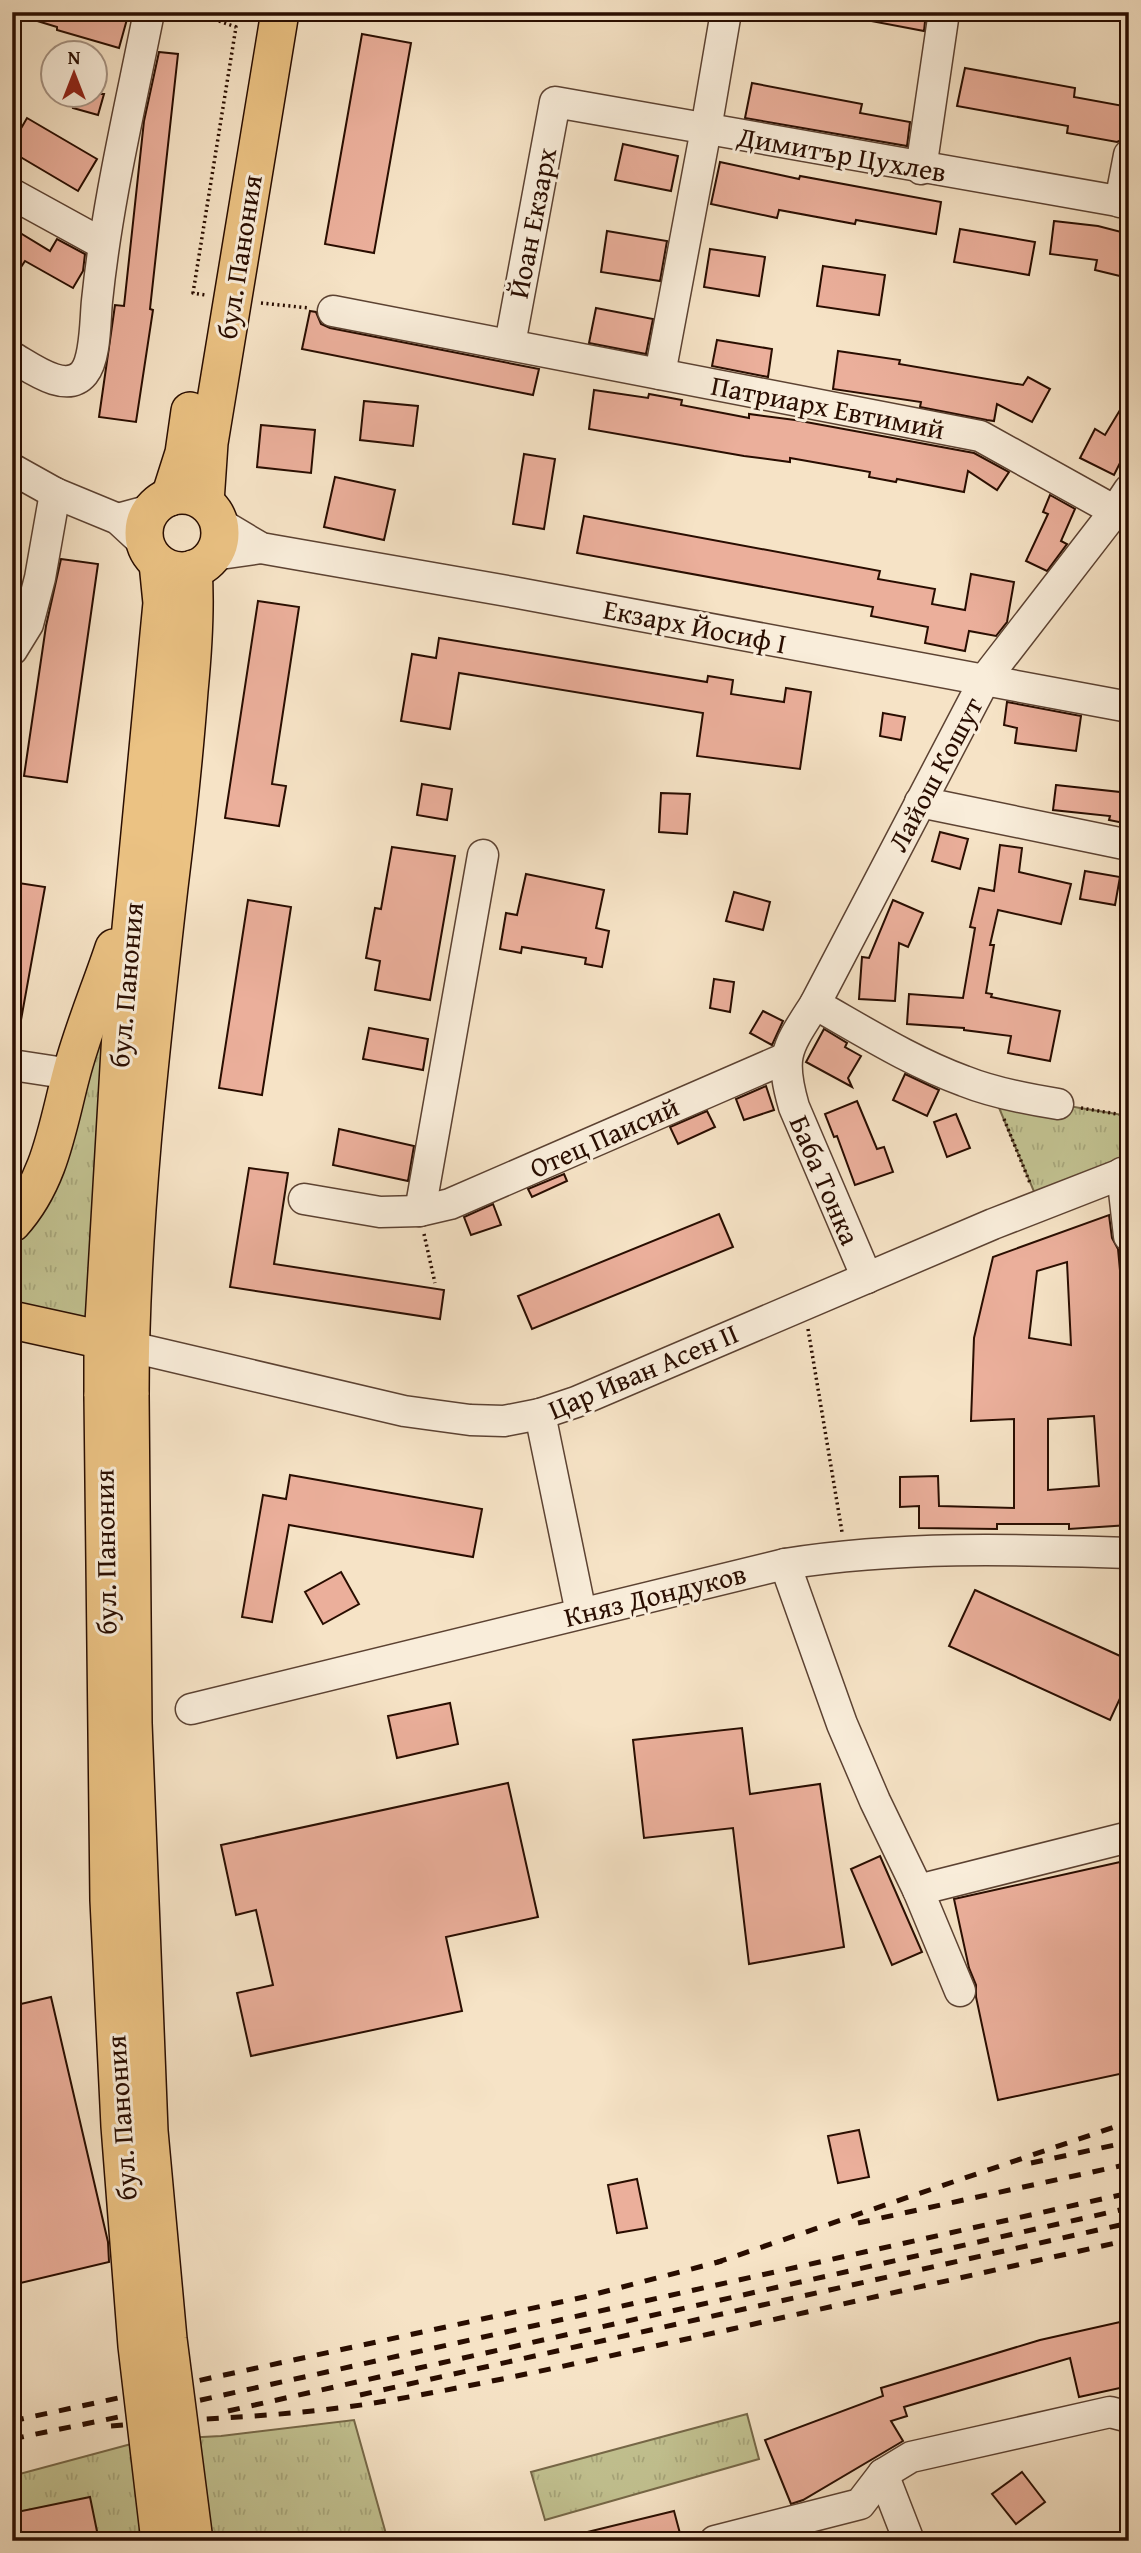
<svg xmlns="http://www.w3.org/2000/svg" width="1141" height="2553" viewBox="0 0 1141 2553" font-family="'Gentium Book Plus',serif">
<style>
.grass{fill:url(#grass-tufts);stroke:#766848;stroke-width:2}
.building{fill:#ebaf9b;stroke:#290d00;stroke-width:2;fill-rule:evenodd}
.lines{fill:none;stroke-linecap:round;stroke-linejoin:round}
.minor-casing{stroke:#5c4232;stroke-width:33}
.major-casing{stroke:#290d00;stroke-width:40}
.path{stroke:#290d00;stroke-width:3.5;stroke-dasharray:2 3.5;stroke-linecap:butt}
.minor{stroke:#f9edda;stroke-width:30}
.major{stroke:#ebc283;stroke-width:37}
.rail{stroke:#290d00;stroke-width:5;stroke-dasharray:12 12;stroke-linecap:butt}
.major-bridge-casing{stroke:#290d00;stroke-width:40;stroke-linecap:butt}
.major-bridge{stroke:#ebc283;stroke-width:37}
.labels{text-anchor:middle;stroke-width:6;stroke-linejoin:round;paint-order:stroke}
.street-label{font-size:28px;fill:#290d00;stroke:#f9edda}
</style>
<defs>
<pattern id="grass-tufts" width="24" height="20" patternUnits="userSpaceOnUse" patternTransform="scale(1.75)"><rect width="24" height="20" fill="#c2c291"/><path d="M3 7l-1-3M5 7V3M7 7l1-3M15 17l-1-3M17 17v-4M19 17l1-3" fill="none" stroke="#a7a67b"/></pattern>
</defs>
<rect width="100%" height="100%" fill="#f6e3c6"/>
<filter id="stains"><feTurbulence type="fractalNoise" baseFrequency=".00286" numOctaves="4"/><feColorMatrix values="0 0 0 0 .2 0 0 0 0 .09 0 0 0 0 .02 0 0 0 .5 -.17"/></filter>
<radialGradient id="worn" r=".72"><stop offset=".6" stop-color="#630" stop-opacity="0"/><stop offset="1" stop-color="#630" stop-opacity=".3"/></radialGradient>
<g class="grass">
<polygon points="133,895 103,1340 12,1320 12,1223"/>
<polygon points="992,1091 1026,1099 1129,1116 1129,1171 1040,1206"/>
<polygon points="747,2414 759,2459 545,2520 531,2472"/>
<polygon points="354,2420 388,2541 12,2541 12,2476 146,2440 221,2436"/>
</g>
<g class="building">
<polygon points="22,12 129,12 119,48 57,30 57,27 21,16"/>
<polygon points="872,12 926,12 924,31 871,21"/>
<polygon points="362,34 411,43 374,253 325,244"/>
<polygon points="159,52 178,54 150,309 153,310 136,422 99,417 115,305 124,306 144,121"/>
<polygon points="965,68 1075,88 1074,97 1129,107 1126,138 1117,142 1067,133 1068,126 957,106"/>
<polygon points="752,83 862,104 860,113 910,122 907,146 745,118"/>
<polygon points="76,94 104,94 98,115 73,108"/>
<polygon points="27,118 97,159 78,191 12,152 12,144"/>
<polygon points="623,144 678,156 671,191 615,180"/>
<polygon points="720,162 799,179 800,176 941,202 936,234 856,220 855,224 779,210 777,218 711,204"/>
<polygon points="1054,221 1098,226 1129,234 1129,259 1124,277 1095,270 1097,260 1050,254"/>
<polygon points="12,228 50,251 57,239 85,254 83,271 73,288 25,261 12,281"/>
<polygon points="960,229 1035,242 1029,275 954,262"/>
<polygon points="607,231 667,241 660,281 601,272"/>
<polygon points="710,249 765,257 759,296 704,287"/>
<polygon points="823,266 885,275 879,315 817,306"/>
<polygon points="596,308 653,319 646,354 589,343"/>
<polygon points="310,311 316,312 321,324 330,328 539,369 533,395 302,349"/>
<polygon points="717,340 772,349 768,377 712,366"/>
<polygon points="838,351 900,360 899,364 1023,385 1028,377 1050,389 1032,422 997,404 994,421 987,420 920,407 921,402 833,389"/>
<polygon points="594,390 648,398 649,394 682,400 681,405 749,418 749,414 795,420 974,453 1009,472 997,490 968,471 964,492 897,479 896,482 869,477 870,472 790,458 790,462 744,456 589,429"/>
<polygon points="1129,395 1129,445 1114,475 1080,458 1095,429 1105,435"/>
<polygon points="364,401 418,406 413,446 360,440"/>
<polygon points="261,425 315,430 311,473 257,467"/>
<polygon points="524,454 555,459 544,529 513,524"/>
<polygon points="335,477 395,490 384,540 324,527"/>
<polygon points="1050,495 1075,509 1061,541 1067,544 1047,571 1026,561 1048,514 1043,512"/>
<polygon points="584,516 880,571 878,579 935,589 932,604 965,610 971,574 1014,582 1007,622 996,636 969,631 965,651 925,643 928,627 871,616 873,607 577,553"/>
<polygon points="61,559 98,564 67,782 24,776 46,626"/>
<polygon points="258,601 299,607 272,784 286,786 279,826 225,818"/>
<polygon points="439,638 707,682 708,676 733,680 731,694 784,702 786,688 811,692 800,769 697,756 703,713 459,673 450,729 401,721 412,654 436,658"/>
<polygon points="1007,702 1081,716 1076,751 1015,743 1017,728 1004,725"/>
<polygon points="883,713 905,717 901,740 880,736"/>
<polygon points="422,784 452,789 447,820 417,815"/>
<polygon points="1056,785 1129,793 1129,824 1109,820 1110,816 1053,810"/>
<polygon points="661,793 690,794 687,834 659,832"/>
<polygon points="940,832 968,839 960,869 932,861"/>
<polygon points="1000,845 1022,848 1019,872 1071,884 1061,924 998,910 990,945 994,945 986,993 992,994 991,997 1060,1011 1050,1061 1008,1053 1011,1036 964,1030 964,1028 907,1024 909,994 963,998 975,928 970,927 979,888 994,891"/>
<polygon points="392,847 455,856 430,1000 375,990 380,961 366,958 375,908 381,909"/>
<polygon points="1085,871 1120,877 1115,905 1080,899"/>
<polygon points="526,874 604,890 596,928 609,931 602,967 585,964 586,958 522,947 521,953 500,949 506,913 517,915"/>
<polygon points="12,882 45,887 21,1020 12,1019"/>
<polygon points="734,892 770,902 763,930 726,921"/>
<polygon points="248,900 291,907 262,1095 219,1088"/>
<polygon points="893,900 923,913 908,947 899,943 895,1001 859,999 862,957 869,958"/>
<polygon points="714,979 734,982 730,1012 710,1008"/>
<polygon points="763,1011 783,1021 772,1045 750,1033"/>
<polygon points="369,1028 428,1039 423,1070 363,1059"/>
<polygon points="824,1029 847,1043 845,1047 861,1056 848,1078 852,1087 806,1062"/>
<polygon points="905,1074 939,1090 927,1116 893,1100"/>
<polygon points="766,1086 774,1110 744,1120 736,1099"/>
<polygon points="857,1101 877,1149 884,1147 893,1172 855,1185 837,1136 834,1137 825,1114"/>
<polygon points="707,1111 715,1127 678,1144 670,1127"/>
<polygon points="956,1114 970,1148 947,1157 934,1122"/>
<polygon points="339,1129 414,1146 408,1181 333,1165"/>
<polygon points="249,1168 288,1173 274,1264 444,1290 440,1319 230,1287"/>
<polygon points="564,1174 567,1181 532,1197 528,1189"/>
<polygon points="493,1204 501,1225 471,1235 464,1217"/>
<polygon points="719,1214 733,1247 532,1329 518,1296"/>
<path d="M1109,1215l3,23 6,11 11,117v159l-60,4v-5h-72v5l-78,-1v-22l-19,1v-30l38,-1 1,30 75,2v-89l-43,2 3,-83 19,-81zM1067,1262l4,83 -42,-7 8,-67zM1094,1416l5,70 -51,4v-71z"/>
<polygon points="290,1475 482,1509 473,1557 289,1525 272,1622 242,1617 263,1495 286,1499"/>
<polygon points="341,1572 359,1604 323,1624 305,1592"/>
<polygon points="975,1590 1129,1660 1129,1679 1110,1720 949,1646"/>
<polygon points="450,1703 458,1744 397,1758 388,1716"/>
<polygon points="742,1728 750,1794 820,1784 844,1947 749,1964 733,1828 644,1838 633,1740"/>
<polygon points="508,1783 538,1917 446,1937 462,2011 251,2056 237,1993 273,1985 256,1910 236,1915 221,1845"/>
<polygon points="880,1856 922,1952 892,1965 851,1869"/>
<polygon points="1129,1860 1129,2072 998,2100 976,1997 976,1985 969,1968 954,1899"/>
<polygon points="51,1997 108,2242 109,2262 12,2285 12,2006"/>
<polygon points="859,2130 869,2177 838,2183 828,2136"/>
<polygon points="637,2179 647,2228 617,2233 608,2185"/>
<polygon points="1129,2320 1129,2386 1079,2397 1070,2358 904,2407 907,2416 891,2421 903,2441 803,2500 791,2504 765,2440 883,2396 881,2388 1040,2340"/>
<polygon points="1022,2472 1045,2502 1016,2524 992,2494"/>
<polygon points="90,2497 99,2541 12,2541 12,2513"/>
<polygon points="674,2511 682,2541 580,2541 579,2534"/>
</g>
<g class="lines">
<defs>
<g id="minor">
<polyline points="921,169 944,12"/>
<polyline points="12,194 103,244"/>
<polyline points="1120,202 1129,155"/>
<polyline points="333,311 980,436 1115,511 1129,516"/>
<polyline points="510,344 555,102 1129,203"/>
<path d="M12,357c18,10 54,38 72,16 12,-15 11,-53 13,-72 10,-98 33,-193 52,-289"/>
<polyline points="660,374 706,129 726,12"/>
<polyline points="12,469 55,493 118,519 145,544"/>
<polyline points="118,519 151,510"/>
<polyline points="219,523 261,548 272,550 518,593 1129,707"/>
<polyline points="213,555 261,548"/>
<polyline points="12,650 28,624 40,578 55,493"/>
<polyline points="920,802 1129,845"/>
<path d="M815,1004c48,27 97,58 149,77 30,12 62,18 94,23"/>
<polyline points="12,1065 71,1074"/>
<polyline points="1122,1173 1129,1236"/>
<polyline points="304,1199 380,1212 420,1211 450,1204 786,1058"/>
<polyline points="420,1211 483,855"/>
<path d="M867,1278l-73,-171c-15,-52 -7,-59 21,-103l170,-325 130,-168 14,-21"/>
<polyline points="110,1342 404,1411 470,1420 504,1421 540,1414 576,1402 993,1224 1129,1171"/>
<polyline points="540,1414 581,1613"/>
<polyline points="785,1564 842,1724 875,1801 918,1890 960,1991"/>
<path d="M191,1709l594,-145c114,-18 228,-15 344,-11"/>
<polyline points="918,1890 1129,1837"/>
<polyline points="883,2474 909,2541"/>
<polyline points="715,2541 860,2504 883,2474 911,2457 1110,2412 1129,2417"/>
</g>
<g id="major">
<circle cx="182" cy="533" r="38"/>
<polyline points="170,497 184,453 190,411"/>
<polyline points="205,502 209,443 280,12"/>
<path d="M12,1223c38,-42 45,-95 59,-148 11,-43 29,-85 43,-127"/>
<polyline points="12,1320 103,1340"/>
<path d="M130,1395c0,-167 20,-342 39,-508 8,-65 15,-130 20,-196 4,-41 7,-81 4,-122"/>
<polyline points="103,1396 103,1340 121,1033 162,603 158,563"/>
</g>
</defs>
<use href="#minor" class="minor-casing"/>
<use href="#major" class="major-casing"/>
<g class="path">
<polyline points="193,12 236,27 193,293 205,295"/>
<polyline points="261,303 309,308"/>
<polyline points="1081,1108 1129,1116"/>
<polyline points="1004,1119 1030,1183"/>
<polyline points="424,1234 435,1283"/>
<polyline points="808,1329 842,1532"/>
</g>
<use href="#minor" class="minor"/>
<use href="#major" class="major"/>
<g class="rail">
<polyline points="1031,2163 1129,2142"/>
<polyline points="858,2223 1129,2164"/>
<polyline points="715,2263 1129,2122"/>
<polyline points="360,2395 1129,2223"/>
<polyline points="228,2411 1129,2208"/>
<polyline points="12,2421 584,2297 722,2261"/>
<path d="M111,2426c88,-8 177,-9 263,-23 120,-20 239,-48 358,-74 132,-30 264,-59 397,-89"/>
<polyline points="12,2439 201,2400 1129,2193"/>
</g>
<defs>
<g id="major-bridge">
<polyline points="130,1395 133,1723 149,2131 168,2339 194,2541"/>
<polyline points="103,1396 109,1900 120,2126 137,2346 160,2541"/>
</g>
</defs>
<use href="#major-bridge" class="major-bridge-casing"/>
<use href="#major-bridge" class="major-bridge"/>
</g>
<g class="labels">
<g class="street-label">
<text transform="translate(842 154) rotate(10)" y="10">Димитър Цухлев</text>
<text transform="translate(532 223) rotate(-79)" y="10">Йоан Екзарх</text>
<text transform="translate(239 257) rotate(-81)" y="10">бул. Панония</text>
<text transform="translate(828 407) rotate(11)" y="10">Патриарх Евтимий</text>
<text transform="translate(695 626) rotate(11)" y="10">Екзарх Йосиф I</text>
<text transform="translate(935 774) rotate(-62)" y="10">Лайош Кошут</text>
<text transform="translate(126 985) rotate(-85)" y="10">бул. Панония</text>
<text transform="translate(604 1137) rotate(-24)" y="10">Отец Паисий</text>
<text transform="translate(825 1180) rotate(67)" y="10">Баба Тонка</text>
<text transform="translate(643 1371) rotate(-23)" y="10">Цар Иван Асен II</text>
<text transform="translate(105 1552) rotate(-91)" y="10">бул. Панония</text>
<text transform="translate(655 1595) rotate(-14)" y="10">Княз Дондуков</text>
<text transform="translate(121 2118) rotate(-94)" y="10">бул. Панония</text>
</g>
</g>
<rect width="1141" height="2553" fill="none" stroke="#f6e3c6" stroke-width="42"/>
<rect x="14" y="14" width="1113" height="2525" fill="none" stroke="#290d00" stroke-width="3.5"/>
<rect x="21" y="21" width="1099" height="2511" fill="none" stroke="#290d00" stroke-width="2"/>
<g transform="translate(74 74)"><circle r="33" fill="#f9edda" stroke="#a69383" stroke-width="2"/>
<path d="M0-5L12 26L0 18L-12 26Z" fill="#8f2418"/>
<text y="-10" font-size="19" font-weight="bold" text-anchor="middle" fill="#290d00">N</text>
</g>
<rect width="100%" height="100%" filter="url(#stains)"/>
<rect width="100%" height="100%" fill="url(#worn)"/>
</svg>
